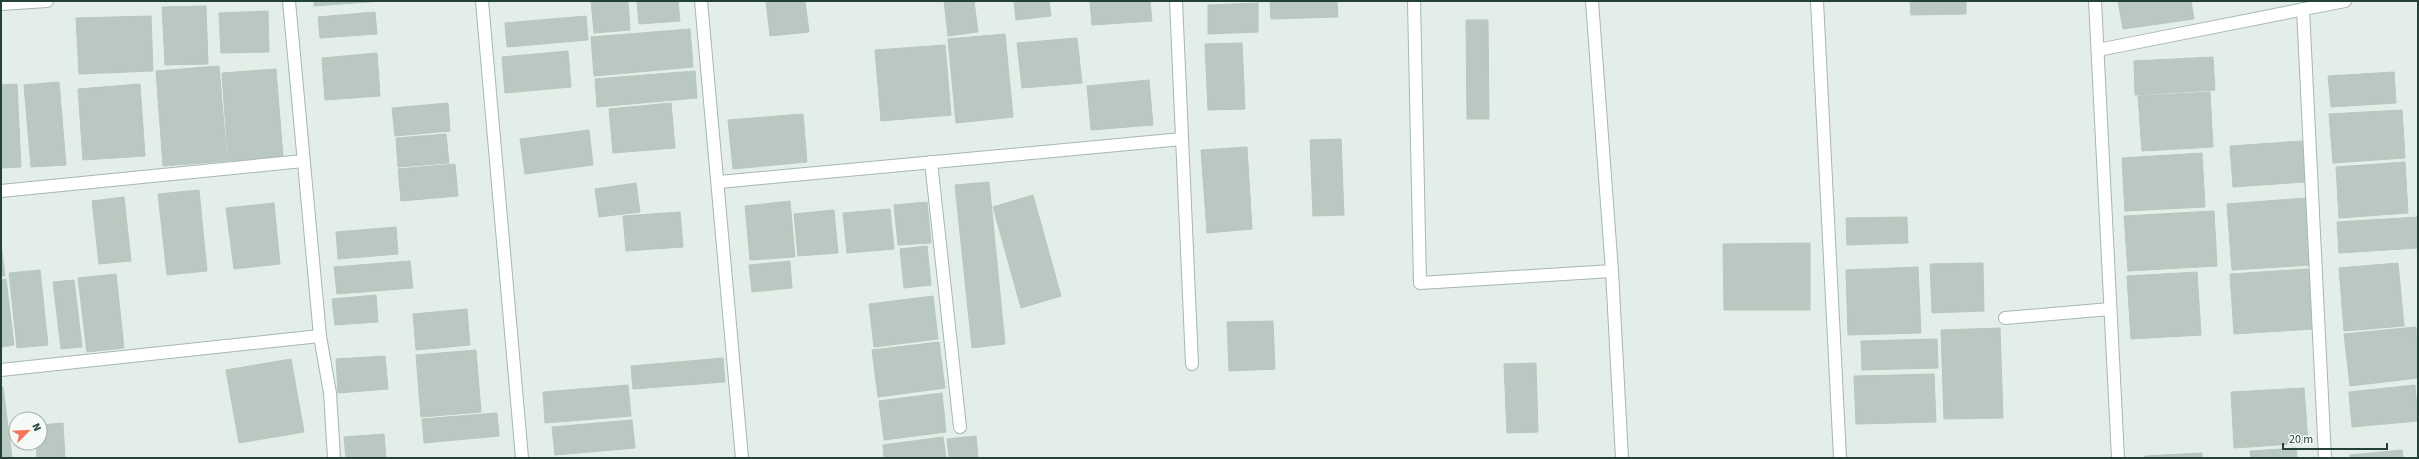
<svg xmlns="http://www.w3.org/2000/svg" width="2419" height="459" viewBox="0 0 2419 459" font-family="'Source Sans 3',sans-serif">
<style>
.building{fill:#b9c9c2;stroke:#b6c8bf}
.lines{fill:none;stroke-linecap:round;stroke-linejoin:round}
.street-casing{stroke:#a6b7b0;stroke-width:14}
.street{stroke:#fff;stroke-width:12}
</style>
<rect width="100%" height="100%" fill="#e4eee9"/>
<g class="building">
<polygon points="314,1 382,1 314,6"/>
<polygon points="591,1 628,1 630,30 594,33"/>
<polygon points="637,1 678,1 680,21 639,24"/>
<polygon points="766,1 805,1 809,32 770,36"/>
<polygon points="944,1 974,1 978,32 948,36"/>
<polygon points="1014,1 1049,1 1051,16 1016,20"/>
<polygon points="1090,1 1150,1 1152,21 1092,25"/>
<polygon points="1270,1 1337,1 1338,17 1271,19"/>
<polygon points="1910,1 1966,1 1966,14 1911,15"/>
<polygon points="2118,1 2191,1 2194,19 2123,29"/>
<polygon points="1258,3 1258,32 1208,34 1208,5"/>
<polygon points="206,6 208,64 165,65 162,7"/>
<polygon points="268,11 269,52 221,53 219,13"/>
<polygon points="375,12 377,34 320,38 318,17"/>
<polygon points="151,16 153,71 79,74 76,18"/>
<polygon points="586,16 588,40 507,47 505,23"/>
<polygon points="1466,20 1488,20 1489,119 1467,119"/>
<polygon points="690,29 693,67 594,76 591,37"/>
<polygon points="1005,34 1013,117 956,123 948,39"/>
<polygon points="1077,38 1082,83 1022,88 1017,43"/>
<polygon points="1242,43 1245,109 1208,110 1205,44"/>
<polygon points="945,45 951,115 881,121 875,50"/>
<polygon points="568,51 571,87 505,93 502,57"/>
<polygon points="377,53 380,96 325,100 322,58"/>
<polygon points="2213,57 2215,90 2135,95 2134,61"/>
<polygon points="219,66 227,161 163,166 156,71"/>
<polygon points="276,69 283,157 228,161 222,73"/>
<polygon points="695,71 697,98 597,107 595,79"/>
<polygon points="2394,72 2396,103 2331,107 2328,76"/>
<polygon points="1149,80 1153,125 1091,130 1087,86"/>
<polygon points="59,82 66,165 31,167 24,85"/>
<polygon points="17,84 21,167 1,168 1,85"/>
<polygon points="140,84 145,156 83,160 78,89"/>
<polygon points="2210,92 2213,147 2142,151 2138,96"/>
<polygon points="448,103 450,131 395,136 392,108"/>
<polygon points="671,103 675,148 613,153 609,109"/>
<polygon points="2402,110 2405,158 2333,163 2329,114"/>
<polygon points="803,114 807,162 733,169 728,120"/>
<polygon points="589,130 593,165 525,174 520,139"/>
<polygon points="446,134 449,163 398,167 396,138"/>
<polygon points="1341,139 1344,215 1313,216 1310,140"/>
<polygon points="2302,141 2305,182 2233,187 2230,146"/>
<polygon points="1247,147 1252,229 1207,233 1201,150"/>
<polygon points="2202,153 2205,207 2125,211 2122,158"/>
<polygon points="2405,162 2408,213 2339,218 2336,167"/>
<polygon points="455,164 458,196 401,201 398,169"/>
<polygon points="989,182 1005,344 972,348 955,185"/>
<polygon points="636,183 640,212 599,217 595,189"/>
<polygon points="199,190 207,271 167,275 158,194"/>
<polygon points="1033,195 1061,296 1021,308 993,207"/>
<polygon points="124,197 131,261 99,264 92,201"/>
<polygon points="2306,198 2310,265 2232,270 2227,204"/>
<polygon points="790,201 795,257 750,260 745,206"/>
<polygon points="927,202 931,243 898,245 894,205"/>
<polygon points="274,203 280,264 234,269 226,208"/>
<polygon points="890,209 894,249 847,253 843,213"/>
<polygon points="834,210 838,253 798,256 794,214"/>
<polygon points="2214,211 2217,266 2128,271 2124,216"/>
<polygon points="680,212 683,247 626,251 623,216"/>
<polygon points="1907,217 1908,243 1847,245 1846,218"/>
<polygon points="2418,217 2418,248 2339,253 2337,222"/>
<polygon points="396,227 398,254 338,259 336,232"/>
<polygon points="1,243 5,276 1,276"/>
<polygon points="1810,243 1810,310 1724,310 1723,244"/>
<polygon points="927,246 931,285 904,288 900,249"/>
<polygon points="410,261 413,288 337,294 334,267"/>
<polygon points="790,261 792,288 752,292 749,265"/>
<polygon points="1983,263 1984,311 1932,313 1930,264"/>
<polygon points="2398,263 2404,326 2344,331 2339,268"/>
<polygon points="1918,267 1921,333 1848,335 1846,270"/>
<polygon points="2308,269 2313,329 2234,334 2230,274"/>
<polygon points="40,270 48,345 17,348 9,273"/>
<polygon points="2197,272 2201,335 2131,339 2127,276"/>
<polygon points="116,274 124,348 87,352 78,278"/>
<polygon points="6,279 14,345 1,347 1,280"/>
<polygon points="74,280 82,347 61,349 53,282"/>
<polygon points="376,295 378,322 335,325 332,299"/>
<polygon points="933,296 938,339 874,347 869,304"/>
<polygon points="467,309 470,345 416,350 413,314"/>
<polygon points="1273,321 1275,369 1229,371 1227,322"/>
<polygon points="2416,327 2418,378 2350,386 2344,334"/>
<polygon points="2000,328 2003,418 1944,419 1941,330"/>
<polygon points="1937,339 1938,368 1862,370 1861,341"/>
<polygon points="939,342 945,388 878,397 872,350"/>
<polygon points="476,350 481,412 421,417 416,355"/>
<polygon points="385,356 388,389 338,393 336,359"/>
<polygon points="723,358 725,382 633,389 631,366"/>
<polygon points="291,359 304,432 239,443 226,370"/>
<polygon points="1536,363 1538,432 1507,433 1504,364"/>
<polygon points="1934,374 1936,422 1856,424 1854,376"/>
<polygon points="628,385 631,416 545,423 543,392"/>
<polygon points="2415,385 2418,421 2352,427 2349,392"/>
<polygon points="1,387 3,387 12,458 1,458"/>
<polygon points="2304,388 2308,443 2234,448 2231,392"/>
<polygon points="942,393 946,432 884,440 879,401"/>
<polygon points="497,413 499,436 424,443 422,419"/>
<polygon points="632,420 635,448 555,455 552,427"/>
<polygon points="63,423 65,458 37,458 36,443 40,443 40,425"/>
<polygon points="384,434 386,458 346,458 344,437"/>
<polygon points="976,436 978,458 949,458 947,439"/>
<polygon points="943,437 946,458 884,458 883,445"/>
<polygon points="2296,448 2297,458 2251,458 2250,451"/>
<polygon points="2402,450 2403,458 2350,458 2350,455"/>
<polygon points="2202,453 2202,458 2145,458 2145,456"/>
</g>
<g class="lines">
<defs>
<g id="street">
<polyline points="289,1 320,336 330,393 334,458"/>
<polyline points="482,1 522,458"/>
<polyline points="701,1 742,458"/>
<polyline points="1176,1 1192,364"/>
<polyline points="1414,1 1420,283 1612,271"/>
<polyline points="1592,1 1612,271 1622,458"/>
<polyline points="1817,1 1840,458"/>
<polyline points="2095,1 2118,458"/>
<polyline points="1,4 47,1"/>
<polyline points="2303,9 2325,458"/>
<polyline points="2098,50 2345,1"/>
<polyline points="931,162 960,427"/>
<polyline points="719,182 1182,139"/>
<polyline points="1,191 303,161"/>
<polyline points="2005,318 2110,309"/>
<polyline points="1,370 320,336"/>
</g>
</defs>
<use href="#street" class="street-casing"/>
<use href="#street" class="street"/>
</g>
<rect width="2419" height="459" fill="none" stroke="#234136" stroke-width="4"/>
<g transform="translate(28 431) rotate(66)"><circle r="19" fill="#f5faf7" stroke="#a1b0aa"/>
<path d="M0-3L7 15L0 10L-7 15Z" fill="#f5745c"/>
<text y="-6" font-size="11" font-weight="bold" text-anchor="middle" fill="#234136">N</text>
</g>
<path d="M2283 443v6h104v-6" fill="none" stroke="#234136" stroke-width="2"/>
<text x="2289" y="443" font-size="12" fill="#234136" stroke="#f5faf7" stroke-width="3" paint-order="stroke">20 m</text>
</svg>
